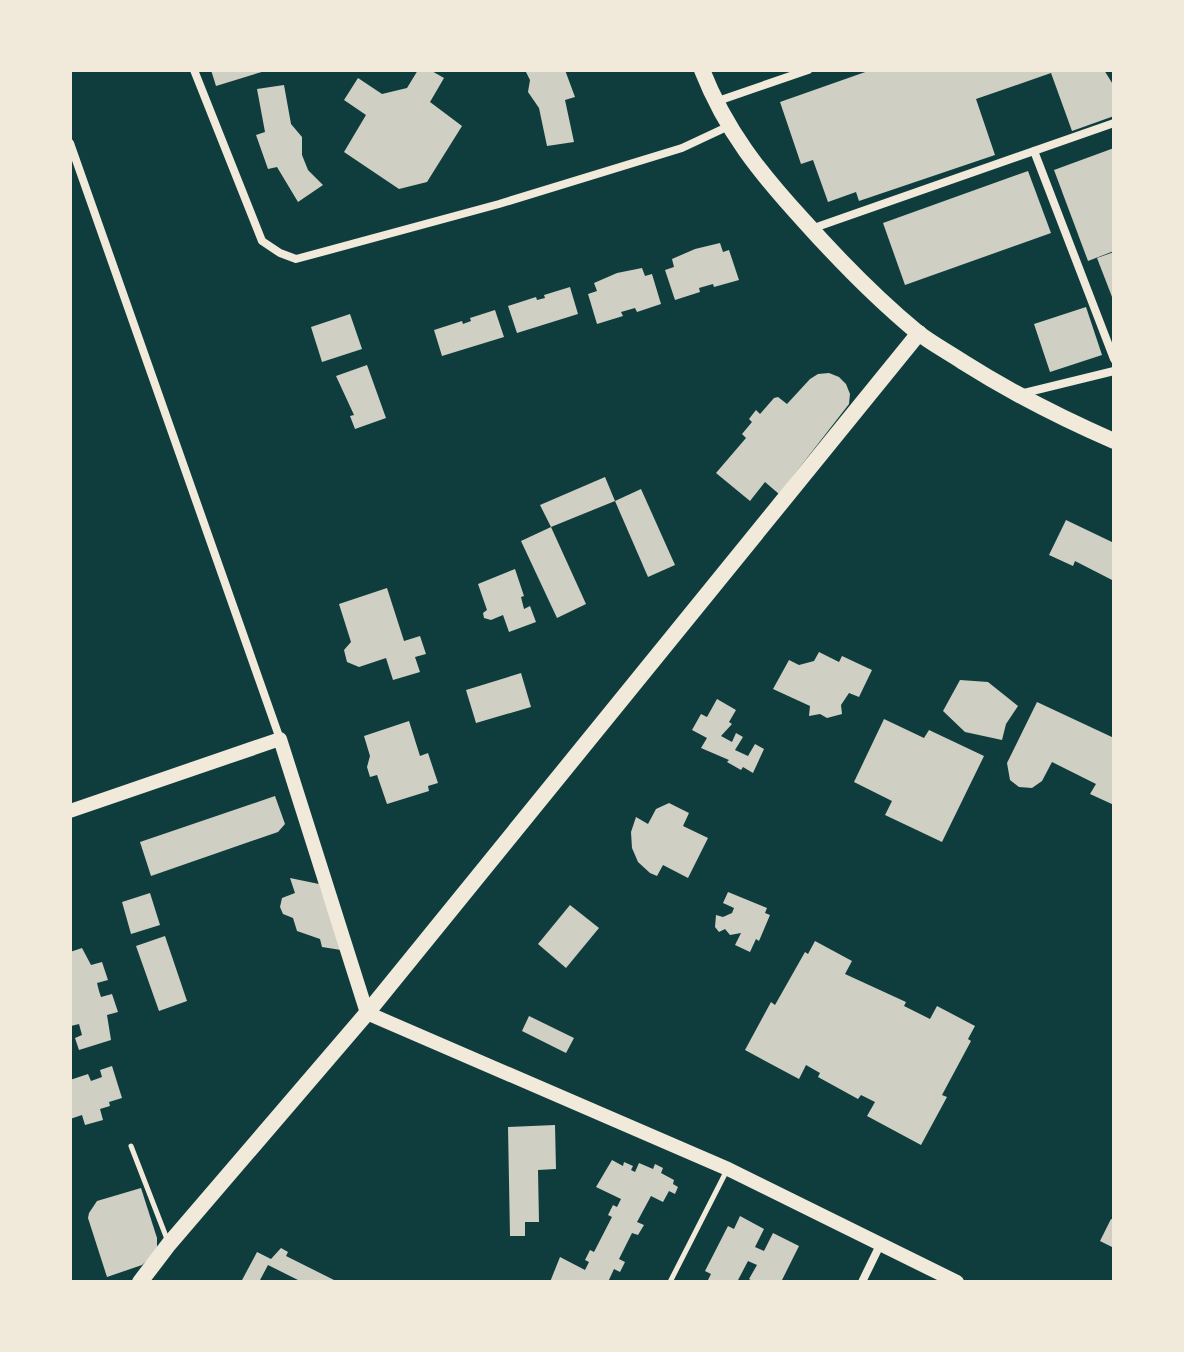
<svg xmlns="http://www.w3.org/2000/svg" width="1184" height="1352" viewBox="0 0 1184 1352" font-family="Quicksand,sans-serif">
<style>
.building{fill:#cfcfc3}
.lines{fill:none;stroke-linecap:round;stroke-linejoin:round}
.service{stroke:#f1e9da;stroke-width:5}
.minor{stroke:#f1e9da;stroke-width:8}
.tertiary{stroke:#f1e9da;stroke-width:14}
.secondary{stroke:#f1e9da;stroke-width:16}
</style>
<rect width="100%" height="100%" fill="#0f3d3e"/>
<g class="building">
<polygon points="211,70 265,70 265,71 216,86"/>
<polygon points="418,70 430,70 444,78 430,102 462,126 427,182 399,189 344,152 366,115 344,100 358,78 382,94 407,88"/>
<polygon points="525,70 565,70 575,97 565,100 574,142 547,146 539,108 528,92 530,80"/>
<polygon points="871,70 1104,70 1114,86 1114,116 1072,131 1051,73 976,99 995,155 859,201 856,192 828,202 813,160 801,164 780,102"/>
<polygon points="284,85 291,124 302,137 302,155 308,170 323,185 298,202 277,167 268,169 256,135 265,132 257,89"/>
<polygon points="1114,148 1114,251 1088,261 1054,170"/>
<polygon points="1028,171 1051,233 905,285 883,223"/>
<polygon points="720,243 723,252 729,250 739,280 714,287 713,284 699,288 700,292 675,300 665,270 674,267 672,259 695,249"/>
<polygon points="1114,252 1114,302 1097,258"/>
<polygon points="642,268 645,276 652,274 661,304 637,312 635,308 621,312 623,316 597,324 588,294 597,291 594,283 617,273"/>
<polygon points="570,287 578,314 517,333 508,306 536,297 537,300 545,298 544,295"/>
<polygon points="1086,307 1102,355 1050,372 1034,324"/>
<polygon points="495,310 504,337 442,356 434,330 462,321 463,324 471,321 470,318"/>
<polygon points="350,314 362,349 322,362 311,327"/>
<polygon points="367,365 386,418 355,429 350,416 354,415 336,376"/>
<polygon points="829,373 839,377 846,384 850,394 849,404 779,494 765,482 750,501 716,473 746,438 742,434 752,422 749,419 756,410 760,414 774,398 778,397 787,404 810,379 818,374"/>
<polygon points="605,477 615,501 551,527 540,505"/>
<polygon points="641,489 675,565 648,577 615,501"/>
<polygon points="1066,520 1114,543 1114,581 1075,561 1073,566 1049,555"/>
<polygon points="551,527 586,604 557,618 521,541"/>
<polygon points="515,569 524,596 521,597 524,609 530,606 536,622 509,632 503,615 491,620 484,618 483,613 487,610 478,584"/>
<polygon points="387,588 404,641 420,636 426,654 415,657 420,672 393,680 386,658 359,667 347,662 344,650 351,642 339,604"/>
<polygon points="819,652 839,662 842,656 872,670 859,697 849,693 841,705 842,714 827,718 820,714 809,716 810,706 773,689 789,660 799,665 814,661"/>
<polygon points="521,673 531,707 476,723 466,690"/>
<polygon points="960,680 988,682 1018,706 1006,724 1002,740 965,732 943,711"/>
<polygon points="717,699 736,710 729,722 732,724 721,736 732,742 736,733 743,737 735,750 748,756 755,744 764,749 753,773 743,767 741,770 727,762 729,760 701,748 707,738 692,730 701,714 707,717"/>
<polygon points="1037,702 1114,738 1114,805 1090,794 1096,784 1052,762 1042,781 1032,788 1019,787 1010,780 1007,763"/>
<polygon points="884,719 924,738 929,730 984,756 942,842 885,815 892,801 854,782"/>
<polygon points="409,721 420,756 428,753 438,783 428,786 429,791 387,804 377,775 370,777 367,767 370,756 364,736"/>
<polygon points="275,796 285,824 278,832 151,876 140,842"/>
<polygon points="669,803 689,813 683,826 708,838 688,878 663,865 657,876 650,873 638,862 632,848 631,832 636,817 648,824 656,809"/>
<polygon points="290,878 319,884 341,950 322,947 320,939 297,931 293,918 283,914 280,907 282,898 295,893"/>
<polygon points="728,892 767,908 765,913 770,915 759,941 756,939 750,952 735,945 741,933 730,935 725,929 719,932 715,927 716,915 723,917 732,913 734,908 723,903"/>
<polygon points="150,893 160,925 131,934 122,902"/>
<polygon points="570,905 599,928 566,968 538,944"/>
<polygon points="165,936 187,1001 159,1011 136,946"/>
<polygon points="815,941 852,961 845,974 906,1002 904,1006 930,1019 937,1006 975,1026 968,1039 971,1041 942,1095 947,1097 921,1145 867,1116 875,1102 861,1095 858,1099 818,1077 820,1073 806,1065 799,1079 745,1050 771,1002 775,1005 805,952 808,954"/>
<polygon points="82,948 91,965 102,962 108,980 97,983 99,991 101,997 112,994 118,1012 107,1015 111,1040 79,1050 75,1038 82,1035 79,1024 71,1026 70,1022 70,952"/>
<polygon points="529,1016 574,1038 566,1053 522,1031"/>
<polygon points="112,1066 122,1098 109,1102 110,1106 100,1109 103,1120 85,1125 82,1115 70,1119 70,1080 88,1074 91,1081 102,1077 100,1070"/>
<polygon points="555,1125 556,1169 538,1170 539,1222 525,1222 525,1236 510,1236 508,1127"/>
<polygon points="612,1160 623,1166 624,1162 633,1166 631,1170 635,1172 639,1163 653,1169 655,1164 663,1168 661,1173 674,1180 673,1184 678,1187 675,1194 669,1191 663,1202 651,1196 637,1222 644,1225 638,1235 632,1233 619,1259 625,1262 620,1272 614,1269 608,1282 550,1282 560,1257 585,1270 589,1262 585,1260 590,1250 594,1252 612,1217 608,1215 613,1205 617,1207 621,1199 596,1187"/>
<polygon points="141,1188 157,1238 157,1252 142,1265 107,1277 88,1218 89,1213 97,1201"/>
<polygon points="740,1216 764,1229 755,1247 764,1251 773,1233 799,1246 781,1282 754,1282 749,1279 757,1265 748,1261 737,1282 707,1282 711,1274 705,1271 728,1226 734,1229"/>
<polygon points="1111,1219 1114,1220 1114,1248 1100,1241"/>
<polygon points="281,1248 288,1252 286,1256 338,1282 302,1282 268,1265 259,1282 241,1282 257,1252 271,1259"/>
</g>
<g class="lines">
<g class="service">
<polyline points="131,1146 167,1239"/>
<polyline points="670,1282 726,1172"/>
</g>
<g class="minor">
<polyline points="194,70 262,241 280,253 296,259 499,204 682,148 729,126"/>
<polyline points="715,102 808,70"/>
<polyline points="70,143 280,739"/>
<polyline points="1034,151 1114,359"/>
<polyline points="811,229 1114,123"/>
<polyline points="1020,394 1114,371"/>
<polyline points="862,1282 880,1245"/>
</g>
<polyline class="tertiary" points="70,811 280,739 367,1013 728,1169 957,1282"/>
<g class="secondary">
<path d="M702,70c24,61 58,103 102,151 35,39 72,77 113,111 14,11 31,20 46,30 49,31 98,56 151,79"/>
<polyline points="140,1282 169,1244 367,1013 919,333"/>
</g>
</g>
<rect width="1184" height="1352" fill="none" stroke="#f1e9da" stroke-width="144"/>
</svg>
